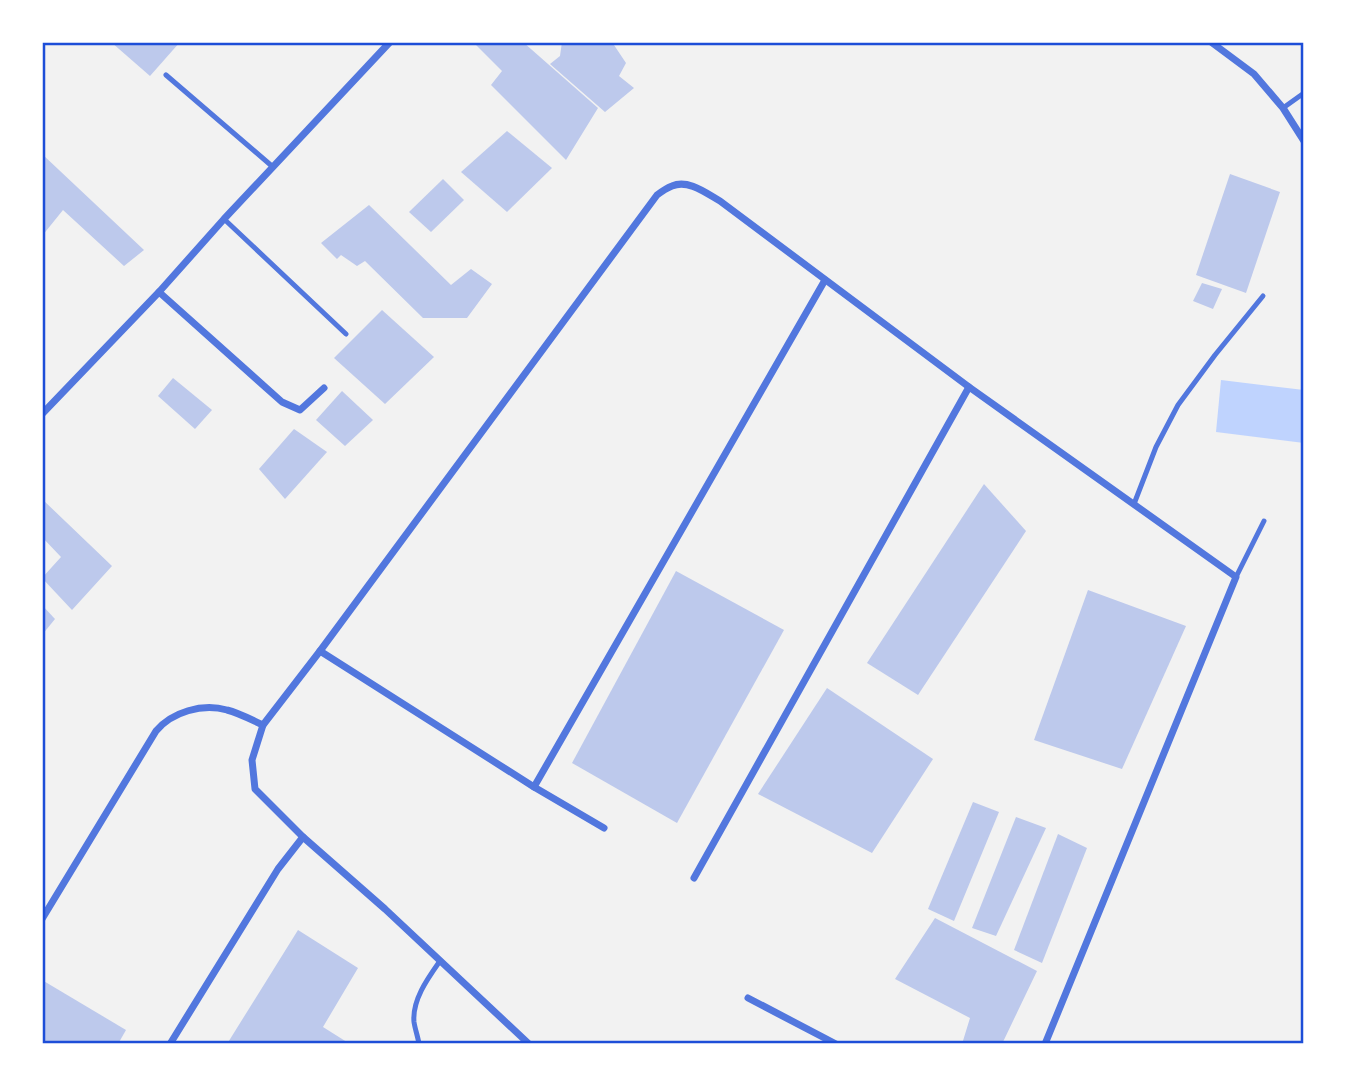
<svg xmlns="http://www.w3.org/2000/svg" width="1346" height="1086" viewBox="0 0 1346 1086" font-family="Manrope,sans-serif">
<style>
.water{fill:#bfd3fe}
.building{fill:#bdc9ec}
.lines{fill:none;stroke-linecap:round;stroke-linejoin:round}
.service{stroke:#5277de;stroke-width:5}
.minor{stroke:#5277de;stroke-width:7}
.neatline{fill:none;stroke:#1d4ed8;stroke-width:2.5}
</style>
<rect width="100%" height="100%" fill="#f2f2f2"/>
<polygon class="water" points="1221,380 1304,390 1304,443 1216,432"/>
<g class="building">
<polygon points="111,42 180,42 150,76"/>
<polygon points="477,42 523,42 598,108 566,160 491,85 502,71 475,44"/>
<polygon points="562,42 612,42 626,63 619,76 634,88 605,112 550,64 560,56"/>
<polygon points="507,131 552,168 507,212 461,172"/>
<polygon points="42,154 144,250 124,266 63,210 42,236"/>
<polygon points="1230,174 1280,192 1246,293 1196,275"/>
<polygon points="443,179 464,200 431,232 409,212"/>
<polygon points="369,205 451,285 471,269 492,284 467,318 423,318 365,261 357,266 341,255 337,259 321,243"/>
<polygon points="1202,283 1222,289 1213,309 1193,301"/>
<polygon points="382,310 434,357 385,404 334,358"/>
<polygon points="173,378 212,410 195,429 158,396"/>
<polygon points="342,391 373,420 345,446 316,420"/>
<polygon points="294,429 327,452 285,499 259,469"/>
<polygon points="984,484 1026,531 918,695 867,663"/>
<polygon points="42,499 112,566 72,610 42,578 61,557 42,537"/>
<polygon points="676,571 784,630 677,823 572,763"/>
<polygon points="1088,590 1186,626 1122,769 1034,740"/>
<polygon points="42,605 55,619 42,635"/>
<polygon points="827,688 933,759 872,853 758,794"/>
<polygon points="973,802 999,812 954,921 928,909"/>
<polygon points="1016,817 1046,828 996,936 972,928"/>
<polygon points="1058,834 1087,848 1042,963 1014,950"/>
<polygon points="935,918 1037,971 1002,1044 962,1044 970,1018 895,979"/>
<polygon points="298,930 358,968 323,1027 350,1044 227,1044"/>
<polygon points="42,980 126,1030 118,1044 42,1044"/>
</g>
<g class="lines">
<g class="service">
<polyline points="166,75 273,167"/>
<polyline points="1283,108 1304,93"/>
<polyline points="224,219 346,334"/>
<polyline points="1134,504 1156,447 1178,405 1215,355 1263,296"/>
<polyline points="1236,577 1264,521"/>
<path d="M419,1044c-1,-7 -4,-15 -5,-22 -2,-22 14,-44 26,-61"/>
</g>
<g class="minor">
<polyline points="1211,42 1254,74 1283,108 1304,141"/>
<polyline points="159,292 282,402 300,410 324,388"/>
<polyline points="42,414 159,292 224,219 390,42"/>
<polyline points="320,651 534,787 604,828"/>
<polyline points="534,787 825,280"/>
<polyline points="694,878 969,387"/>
<path d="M42,919l114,-188c16,-19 46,-28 71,-21 12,3 25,10 36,15"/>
<polyline points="748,998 836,1044"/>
<polyline points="170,1044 278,869 303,837"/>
<path d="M529,1044l-144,-135 -82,-72 -48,-48 -3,-29 11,-35 57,-74 337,-456c4,-3 10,-7 15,-9 16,-7 34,7 48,15l249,186 267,190 -191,467"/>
</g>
</g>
<rect width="1346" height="1086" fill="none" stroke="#ffffff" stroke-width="88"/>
<rect x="44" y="44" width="1258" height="998" class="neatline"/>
</svg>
